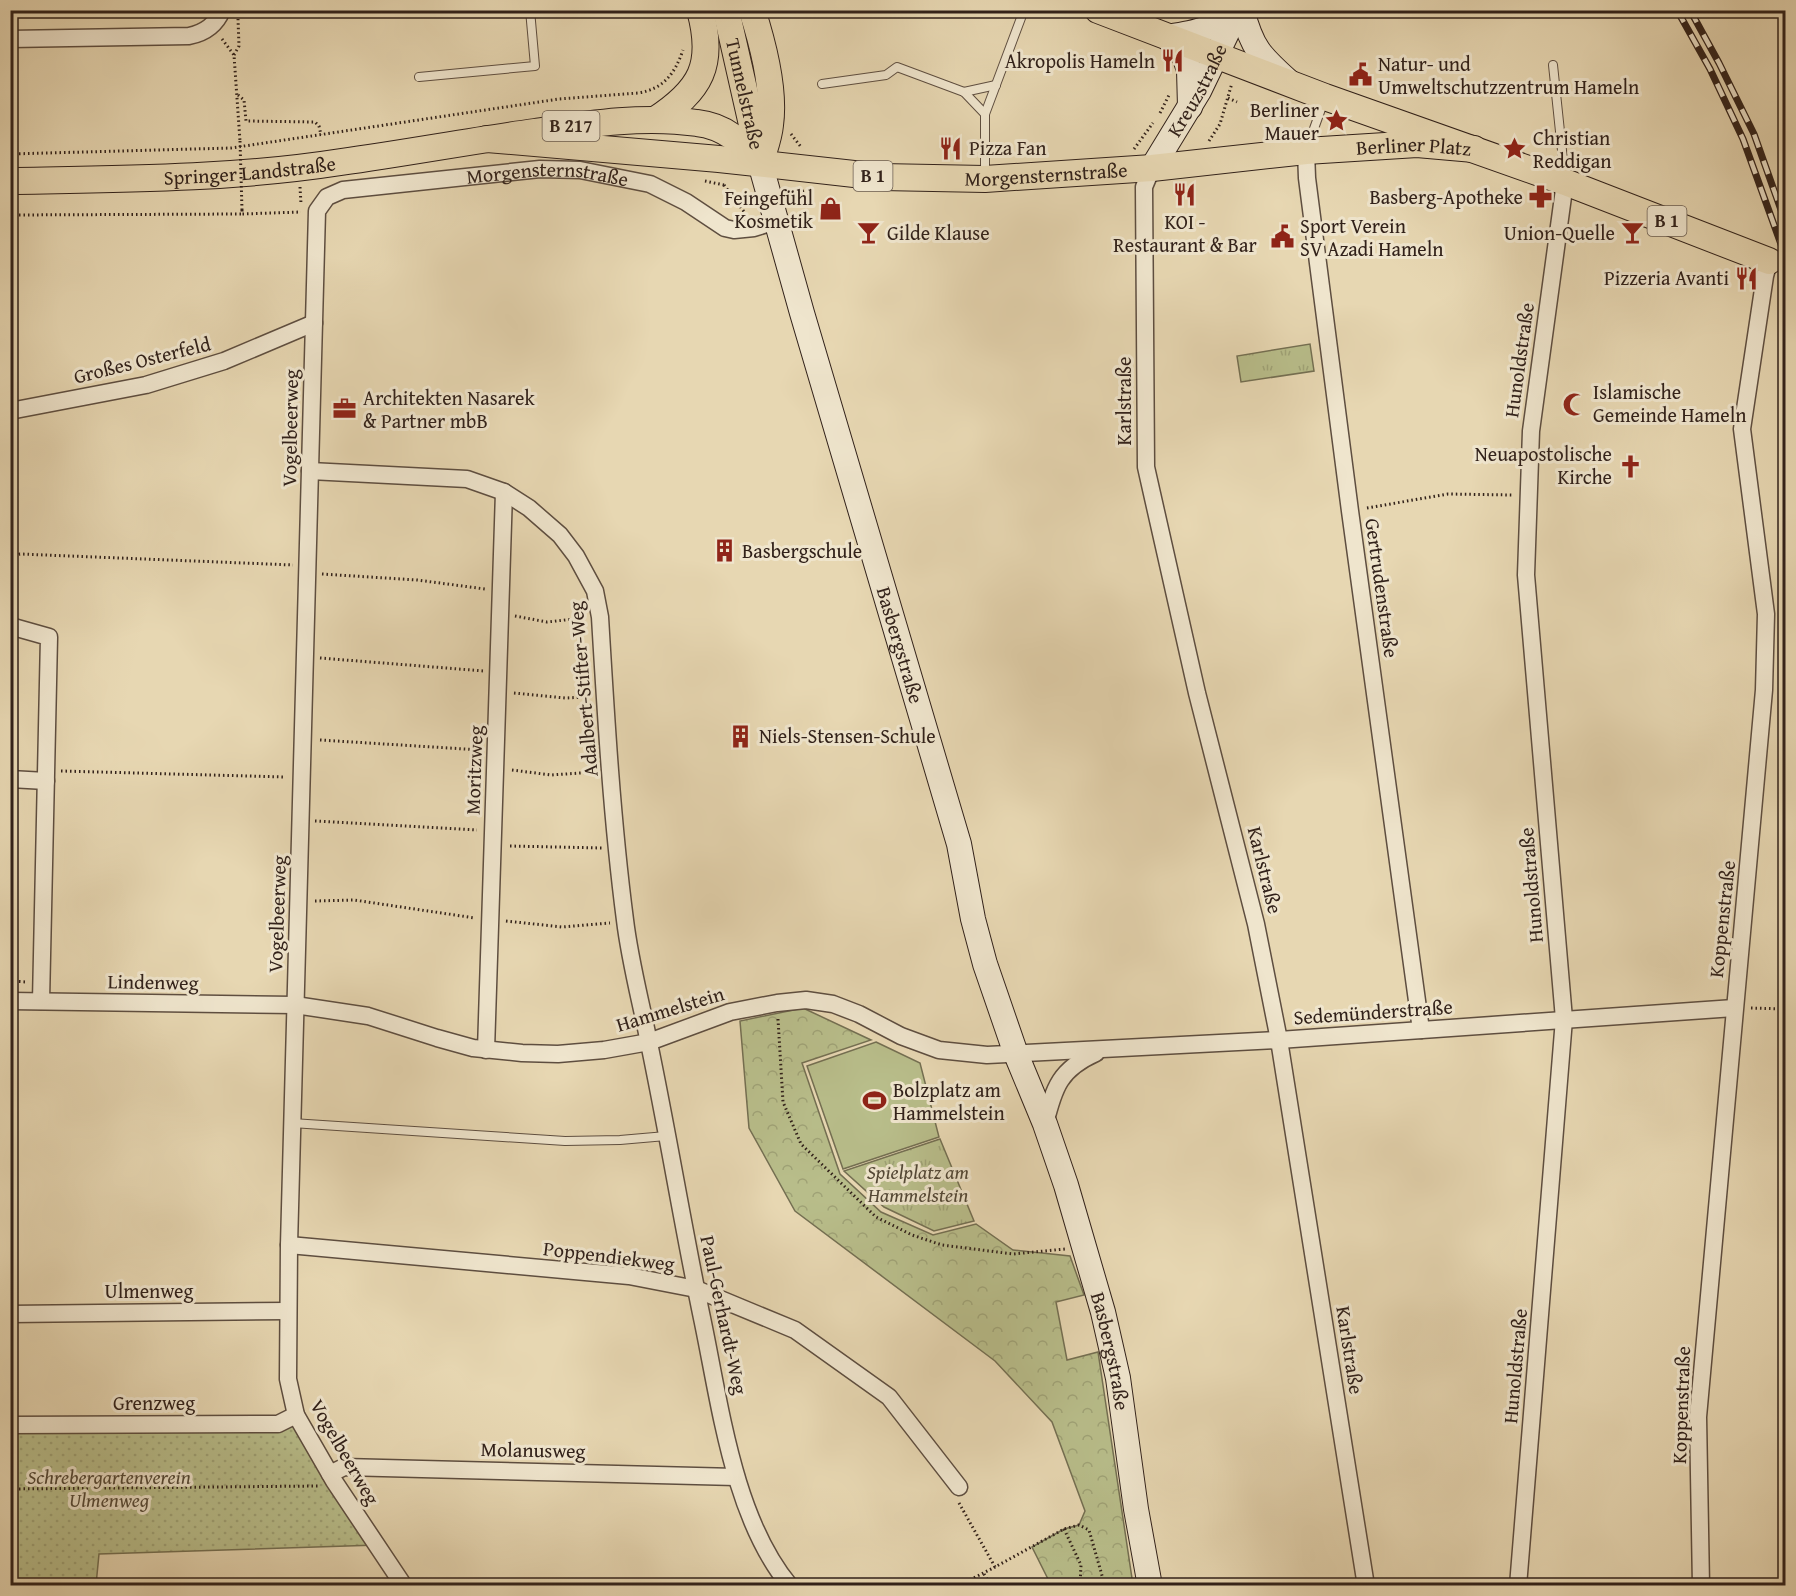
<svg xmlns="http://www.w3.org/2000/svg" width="1796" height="1596" viewBox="0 0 1796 1596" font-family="'Gentium Book Plus',serif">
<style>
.grass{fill:url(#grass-dots);stroke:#746f52;stroke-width:1.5}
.forest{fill:url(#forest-crowns);stroke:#746f52;stroke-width:1.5}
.park{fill:url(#park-tufts);stroke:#746f52;stroke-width:1.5}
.pitch{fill:#b8bd8a;stroke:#746f52;stroke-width:1.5}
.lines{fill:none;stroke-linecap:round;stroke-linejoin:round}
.service-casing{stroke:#5e4e40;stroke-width:10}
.minor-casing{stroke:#5e4e40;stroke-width:19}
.secondary-casing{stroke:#31211a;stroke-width:26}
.primary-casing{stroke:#31211a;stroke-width:28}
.path{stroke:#31211a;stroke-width:3;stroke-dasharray:1.5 3;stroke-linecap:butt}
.service{stroke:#efe5cd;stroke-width:8}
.minor{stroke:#efe5cd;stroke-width:16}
.secondary{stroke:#efe5cd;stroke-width:24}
.primary{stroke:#e7d7b2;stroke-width:26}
.rail-casing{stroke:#31211a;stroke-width:7}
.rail{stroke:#efe5cd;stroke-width:4.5;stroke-dasharray:14;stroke-linecap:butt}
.path-bridge{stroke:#31211a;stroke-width:3;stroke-dasharray:1.5 3;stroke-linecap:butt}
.labels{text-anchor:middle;stroke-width:6;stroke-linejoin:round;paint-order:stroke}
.shield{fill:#efe5cd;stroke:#6a5c50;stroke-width:1.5}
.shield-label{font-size:18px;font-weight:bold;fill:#31211a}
.poi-label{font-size:20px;fill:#31211a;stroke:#efe5cd;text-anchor:start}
.street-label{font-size:20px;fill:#31211a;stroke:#efe5cd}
.park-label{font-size:20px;font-style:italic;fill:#534836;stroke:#efe5cd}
</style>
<defs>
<pattern id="grass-dots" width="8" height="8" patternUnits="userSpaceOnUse" patternTransform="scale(1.5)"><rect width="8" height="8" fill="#b8bd8a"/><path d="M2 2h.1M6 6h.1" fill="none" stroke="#9fa276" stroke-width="1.8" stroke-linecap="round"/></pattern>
<pattern id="forest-crowns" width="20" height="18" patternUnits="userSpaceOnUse" patternTransform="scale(1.5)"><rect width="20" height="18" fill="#b8bd8a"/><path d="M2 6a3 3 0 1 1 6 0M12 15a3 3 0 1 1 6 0" fill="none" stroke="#9fa276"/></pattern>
<pattern id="park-tufts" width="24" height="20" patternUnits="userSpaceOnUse" patternTransform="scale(1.5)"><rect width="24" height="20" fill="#b8bd8a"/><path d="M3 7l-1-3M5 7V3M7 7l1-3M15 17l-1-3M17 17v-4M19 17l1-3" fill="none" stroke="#9fa276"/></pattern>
</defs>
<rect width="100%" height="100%" fill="#e7d7b2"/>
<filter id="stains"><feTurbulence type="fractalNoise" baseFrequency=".00333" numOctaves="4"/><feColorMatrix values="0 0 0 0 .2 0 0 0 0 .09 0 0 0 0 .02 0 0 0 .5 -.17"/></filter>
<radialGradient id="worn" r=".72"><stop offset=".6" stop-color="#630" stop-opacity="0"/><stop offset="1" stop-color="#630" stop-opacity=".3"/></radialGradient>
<polygon class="grass" points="296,1415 377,1545 99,1554 96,1585 11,1585 10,1425"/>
<polygon class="forest" points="803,1008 871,1040 802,1063 840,1174 881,1212 933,1235 976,1224 1013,1250 1070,1256 1084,1295 1056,1302 1067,1360 1098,1352 1133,1585 1051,1585 1032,1547 1064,1529 1079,1525 1085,1511 1052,1422 995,1361 795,1211 749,1128 740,1021"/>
<g class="park">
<polygon points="1310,344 1314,371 1241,382 1237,356"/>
<polygon points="940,1139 974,1221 934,1231 884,1207 844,1171"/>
</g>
<polygon class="pitch" points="876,1042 920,1063 939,1137 843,1169 807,1066"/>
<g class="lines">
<defs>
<g id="service">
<polyline points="1553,65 1565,179"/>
<polyline points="419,77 535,66 530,10"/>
<polyline points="822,84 886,75 897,67 964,92 985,114"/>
<polyline points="964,92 996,85"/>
<polyline points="1307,148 1325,98"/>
<polyline points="985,177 985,114 1024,10"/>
<polyline points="292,1123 565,1141 620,1140 666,1136"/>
</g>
<g id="minor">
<path d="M10,39l179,-3c15,-3 27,-11 33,-26"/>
<polyline points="1306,151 1307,178 1350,511 1421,1030"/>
<polyline points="1152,168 1144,187 1146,467 1197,693 1256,924 1279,1040 1366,1586"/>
<polyline points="10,411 146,385 224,361 314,323"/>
<path d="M310,471l157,8 37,13 25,16 31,27 16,21 19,35 5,26c6,101 12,203 25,303 5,42 16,82 24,123 19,91 34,184 53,275 18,85 31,200 88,268"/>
<polyline points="10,626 49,637 41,1001"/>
<polyline points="10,779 46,781"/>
<polyline points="10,1001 295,1005 368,1016 437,1038 473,1048 522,1053 558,1054 604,1050 649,1042 730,1012 777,1003 806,1000 833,1004 859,1014 901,1036 939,1050 987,1055 1279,1040 1734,1008"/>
<polyline points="486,1050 504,492"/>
<path d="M1045,1124c9,-37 15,-55 51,-71"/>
<polyline points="289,1245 629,1276 696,1289 795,1330 889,1397 959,1487"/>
<polyline points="10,1314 288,1311"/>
<polyline points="10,1425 278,1424 296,1415"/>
<polyline points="330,1474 344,1467 736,1477"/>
<path id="s1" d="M404,1586l-70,-105 -38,-66 -8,-36 1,-134 28,-1034 10,-14 16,-7 197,-21 40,1 70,14 36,18 39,26 9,2 20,-2 22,-7"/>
<polyline points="1518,1586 1564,1019 1526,575 1531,431 1565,182"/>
<polyline points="1701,1586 1698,1417 1764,690 1766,614 1742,429 1765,276 1769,261"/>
</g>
<g id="secondary">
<path d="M1242,10c10,38 18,46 46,71"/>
<polyline points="1167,37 1183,53 1189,70 1190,107"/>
<path d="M1167,37c32,-5 41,-6 67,-27"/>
<path id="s2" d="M760,163l42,150 157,531 14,75 12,45 31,90 29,70 21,61 37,127 15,66 18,131 14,77"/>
<path id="s3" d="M1152,168l47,-77 39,-81"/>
</g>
<g id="primary">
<path id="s4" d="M726,10l34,150"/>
<path d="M752,10c11,34 23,80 18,115 -1,11 -5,22 -8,32"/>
<polyline points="1098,10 1325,97 1565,182 1769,261"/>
<path d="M655,120c46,-30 60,-55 45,-110"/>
<path id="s5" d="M487,139l232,20 162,18 104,2 167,-11 154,-17 111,-7 57,5"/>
<path id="s6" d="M10,181c111,-2 222,-2 331,-19 65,-9 129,-21 194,-30 53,-8 108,-17 162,-9 28,3 46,20 63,40"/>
</g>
</defs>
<use href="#service" class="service-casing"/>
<use href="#minor" class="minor-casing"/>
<use href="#secondary" class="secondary-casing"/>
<use href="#primary" class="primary-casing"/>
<g class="path">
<polyline points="1169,10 1179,14"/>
<polyline points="222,39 234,55 240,141"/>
<polyline points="234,55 239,46 238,19"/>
<polyline points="238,95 244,100 246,121 315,122 319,126 321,135"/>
<polyline points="1228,98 1237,102"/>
<polyline points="1160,113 1169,95"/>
<polyline points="791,134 801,147"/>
<polyline points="1209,141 1220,124 1232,83"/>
<polyline points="1134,149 1153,123"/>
<path d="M10,154l221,-6 328,-49 79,-6c26,-4 37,-20 45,-43"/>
<polyline points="705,181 724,185"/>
<polyline points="724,185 745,213"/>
<polyline points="300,187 301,204"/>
<polyline points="790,195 804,191"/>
<polyline points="242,210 242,214 301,212"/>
<polyline points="10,215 242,214"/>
<polyline points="1367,508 1448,494 1512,495"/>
<polyline points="10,557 20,554 293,565"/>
<polyline points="322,574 417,580 485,589"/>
<polyline points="515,616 547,622 583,618"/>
<polyline points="320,658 484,671"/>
<polyline points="514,693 565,698 588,697"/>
<polyline points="320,740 481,750"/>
<polyline points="512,770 551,775 595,772"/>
<polyline points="61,771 285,777"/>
<polyline points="315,821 477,830"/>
<polyline points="510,846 602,848"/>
<polyline points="315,901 354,900 475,918"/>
<polyline points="506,921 562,927 610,923"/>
<polyline points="10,981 27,982"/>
<polyline points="1751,1008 1786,1009"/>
<polyline points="778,1019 783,1102 801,1144 876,1217 912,1235 942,1245 1013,1254 1065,1249"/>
<polyline points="10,1489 318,1486"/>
<polyline points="959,1503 995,1567 1064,1529 1079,1525 1089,1530 1105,1586"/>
<polyline points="1064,1529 1081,1565 1080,1586"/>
<polyline points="984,1574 991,1586"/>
<polyline points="958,1586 995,1567"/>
</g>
<use href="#service" class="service"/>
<use href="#minor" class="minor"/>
<use href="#secondary" class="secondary"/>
<use href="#primary" class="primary"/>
<defs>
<g id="rail">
<polyline points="1677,10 1710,69 1743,139 1786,258"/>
<polyline points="1690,10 1719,63 1754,134 1786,224"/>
</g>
</defs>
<use href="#rail" class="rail-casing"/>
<use href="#rail" class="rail"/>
<polyline class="path-bridge" points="240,141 242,210"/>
</g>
<defs>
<symbol id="restaurant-bare" viewBox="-9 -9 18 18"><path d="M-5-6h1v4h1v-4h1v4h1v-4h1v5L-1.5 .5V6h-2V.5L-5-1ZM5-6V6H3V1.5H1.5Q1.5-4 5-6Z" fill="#8f2418" stroke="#efe5cd" stroke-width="2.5" paint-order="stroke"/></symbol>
<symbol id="civic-bare" viewBox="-9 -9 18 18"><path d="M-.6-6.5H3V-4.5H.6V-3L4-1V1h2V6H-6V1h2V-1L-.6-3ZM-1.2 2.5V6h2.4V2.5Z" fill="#8f2418" stroke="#efe5cd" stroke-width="2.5" paint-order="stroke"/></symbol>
<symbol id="sight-bare" viewBox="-9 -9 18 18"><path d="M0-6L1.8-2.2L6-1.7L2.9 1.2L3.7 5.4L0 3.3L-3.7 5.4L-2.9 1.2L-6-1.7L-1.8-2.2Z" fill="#8f2418" stroke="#efe5cd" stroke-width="2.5" paint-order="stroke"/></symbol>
<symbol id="pharmacy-bare" viewBox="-9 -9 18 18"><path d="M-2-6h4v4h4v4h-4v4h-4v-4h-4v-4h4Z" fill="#8f2418" stroke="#efe5cd" stroke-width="2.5" paint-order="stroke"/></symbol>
<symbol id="shop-bare" viewBox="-9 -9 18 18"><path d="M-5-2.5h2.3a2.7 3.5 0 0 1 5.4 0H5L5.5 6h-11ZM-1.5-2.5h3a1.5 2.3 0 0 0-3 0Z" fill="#8f2418" stroke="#efe5cd" stroke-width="2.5" paint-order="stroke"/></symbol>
<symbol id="bar-bare" viewBox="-9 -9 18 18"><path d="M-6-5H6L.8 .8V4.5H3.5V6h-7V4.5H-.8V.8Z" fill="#8f2418" stroke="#efe5cd" stroke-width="2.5" paint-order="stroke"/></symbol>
<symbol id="mosque-bare" viewBox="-9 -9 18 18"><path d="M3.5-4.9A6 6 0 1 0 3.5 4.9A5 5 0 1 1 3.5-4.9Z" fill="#8f2418" stroke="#efe5cd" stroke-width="2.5" paint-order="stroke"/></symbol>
<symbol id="office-bare" viewBox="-9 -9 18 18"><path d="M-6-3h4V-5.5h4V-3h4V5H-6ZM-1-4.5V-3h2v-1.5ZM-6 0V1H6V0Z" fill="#8f2418" stroke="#efe5cd" stroke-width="2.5" paint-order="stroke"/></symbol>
<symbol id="church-bare" viewBox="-9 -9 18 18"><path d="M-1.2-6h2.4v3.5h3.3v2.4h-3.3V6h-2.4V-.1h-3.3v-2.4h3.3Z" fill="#8f2418" stroke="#efe5cd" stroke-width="2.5" paint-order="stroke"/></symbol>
<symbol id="building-bare" viewBox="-9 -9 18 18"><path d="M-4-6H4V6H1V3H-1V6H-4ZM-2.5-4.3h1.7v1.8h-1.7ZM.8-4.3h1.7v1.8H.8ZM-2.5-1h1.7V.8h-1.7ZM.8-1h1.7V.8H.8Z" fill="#8f2418" stroke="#efe5cd" stroke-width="2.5" paint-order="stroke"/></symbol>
<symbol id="stadium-bare" viewBox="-9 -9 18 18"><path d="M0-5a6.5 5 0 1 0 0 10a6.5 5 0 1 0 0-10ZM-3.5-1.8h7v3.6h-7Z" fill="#8f2418" stroke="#efe5cd" stroke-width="2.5" paint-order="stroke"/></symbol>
</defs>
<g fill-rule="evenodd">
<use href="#restaurant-bare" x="1156" y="44" width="33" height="33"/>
<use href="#civic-bare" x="1344" y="58" width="33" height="33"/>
<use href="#sight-bare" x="1320" y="104" width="33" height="33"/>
<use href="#restaurant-bare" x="934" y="132" width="33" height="33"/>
<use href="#sight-bare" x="1498" y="132" width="33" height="33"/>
<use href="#restaurant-bare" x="1168" y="178" width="33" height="33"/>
<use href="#pharmacy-bare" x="1524" y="180" width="33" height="33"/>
<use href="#shop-bare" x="814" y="192" width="33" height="33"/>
<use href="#bar-bare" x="852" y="216" width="33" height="33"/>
<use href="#bar-bare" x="1616" y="216" width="33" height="33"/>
<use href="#civic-bare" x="1266" y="220" width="33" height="33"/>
<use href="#restaurant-bare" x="1730" y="262" width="33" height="33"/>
<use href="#mosque-bare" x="1558" y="388" width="33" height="33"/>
<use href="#office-bare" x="328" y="392" width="33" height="33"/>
<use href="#church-bare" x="1614" y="450" width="33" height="33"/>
<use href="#building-bare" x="708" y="534" width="33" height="33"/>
<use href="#building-bare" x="724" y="720" width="33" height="33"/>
<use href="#stadium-bare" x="858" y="1084" width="33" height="33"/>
</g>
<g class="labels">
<g class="shield">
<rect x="542.5" y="111" width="57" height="30" rx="4.5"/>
<rect x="853.5" y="161" width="39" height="30" rx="4.5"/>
<rect x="1647.5" y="206" width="39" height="30" rx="4.5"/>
</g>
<g class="shield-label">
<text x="571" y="132">B 217</text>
<text x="873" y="182">B 1</text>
<text x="1667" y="227">B 1</text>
</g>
<g class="poi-label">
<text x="1155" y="68" text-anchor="end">Akropolis Hameln</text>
<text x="1378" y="71">Natur- und<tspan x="1378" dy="23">Umweltschutzzentrum Hameln</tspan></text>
<text x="1319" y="117" text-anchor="end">Berliner<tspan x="1319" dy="23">Mauer</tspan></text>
<text x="1533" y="145">Christian<tspan x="1533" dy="23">Reddigan</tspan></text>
<text x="969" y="155">Pizza Fan</text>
<text x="1523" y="204" text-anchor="end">Basberg-Apotheke</text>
<text x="813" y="205" text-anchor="end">Feingefühl<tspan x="813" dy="23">Kosmetik</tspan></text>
<text x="1185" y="229" text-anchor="middle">KOI -<tspan x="1185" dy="23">Restaurant &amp; Bar</tspan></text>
<text x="1300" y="233">Sport Verein<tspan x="1300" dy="23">SV Azadi Hameln</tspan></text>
<text x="887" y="240">Gilde Klause</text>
<text x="1615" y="240" text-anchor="end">Union-Quelle</text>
<text x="1729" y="285" text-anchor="end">Pizzeria Avanti</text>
<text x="1593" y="399">Islamische<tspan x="1593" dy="23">Gemeinde Hameln</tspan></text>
<text x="363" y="405">Architekten Nasarek<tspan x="363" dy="23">&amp; Partner mbB</tspan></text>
<text x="1612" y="461" text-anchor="end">Neuapostolische<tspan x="1612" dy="23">Kirche</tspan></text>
<text x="742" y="558">Basbergschule</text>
<text x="759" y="743">Niels-Stensen-Schule</text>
<text x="893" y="1097">Bolzplatz am<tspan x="893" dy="23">Hammelstein</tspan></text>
</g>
<g class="street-label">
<text dy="7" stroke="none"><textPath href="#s3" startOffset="90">Kreuzstraße</textPath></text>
<text dy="7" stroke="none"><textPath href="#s4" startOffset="86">Tunnelstraße</textPath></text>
<text dy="7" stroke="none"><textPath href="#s5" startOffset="930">Berliner Platz</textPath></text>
<text dy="7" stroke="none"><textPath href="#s6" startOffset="240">Springer Landstraße</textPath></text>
<text dy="7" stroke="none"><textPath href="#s5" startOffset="561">Morgensternstraße</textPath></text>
<text dy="7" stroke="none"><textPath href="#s1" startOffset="1648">Morgensternstraße</textPath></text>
<text transform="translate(142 360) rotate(-14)" y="7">Großes Osterfeld</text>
<text transform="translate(1519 360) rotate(-82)" y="7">Hunoldstraße</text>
<text transform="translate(1124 401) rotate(-90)" y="7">Karlstraße</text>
<text transform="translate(290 428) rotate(-89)" y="7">Vogelbeerweg</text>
<text transform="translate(1382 588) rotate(82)" y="7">Gertrudenstraße</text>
<text dy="7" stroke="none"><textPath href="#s2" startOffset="502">Basbergstraße</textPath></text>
<text transform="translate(583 689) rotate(-95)" y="7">Adalbert-Stifter-Weg</text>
<text transform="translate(474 770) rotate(-88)" y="7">Moritzweg</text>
<text transform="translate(1265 870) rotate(76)" y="7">Karlstraße</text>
<text transform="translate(1531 885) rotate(-95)" y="7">Hunoldstraße</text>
<text transform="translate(277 914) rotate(-88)" y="7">Vogelbeerweg</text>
<text transform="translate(1722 919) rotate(-84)" y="7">Koppenstraße</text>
<text transform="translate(153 982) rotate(1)" y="7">Lindenweg</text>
<text transform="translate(670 1009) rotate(-17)" y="7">Hammelstein</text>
<text transform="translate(1373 1012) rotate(-4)" y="7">Sedemünderstraße</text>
<text transform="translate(609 1256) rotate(7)" y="7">Poppendiekweg</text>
<text x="149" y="1298">Ulmenweg</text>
<text transform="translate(724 1315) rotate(78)" y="7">Paul-Gerhardt-Weg</text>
<text transform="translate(1350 1350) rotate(81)" y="7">Karlstraße</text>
<text dy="7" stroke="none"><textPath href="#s2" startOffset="1240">Basbergstraße</textPath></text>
<text transform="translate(1515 1366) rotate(-85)" y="7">Hunoldstraße</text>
<text x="154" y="1410">Grenzweg</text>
<text transform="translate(1681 1405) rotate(-88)" y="7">Koppenstraße</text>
<text transform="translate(533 1450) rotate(1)" y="7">Molanusweg</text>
<text transform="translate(345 1452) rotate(60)" y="7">Vogelbeerweg</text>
</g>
<g class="park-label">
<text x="918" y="1179">Spielplatz am<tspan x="918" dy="23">Hammelstein</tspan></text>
<text x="109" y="1484">Schrebergartenverein<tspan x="109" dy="23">Ulmenweg</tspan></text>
</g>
</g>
<rect width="1796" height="1596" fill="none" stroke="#e7d7b2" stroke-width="36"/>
<rect x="12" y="12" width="1772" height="1572" fill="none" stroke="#31211a" stroke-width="3"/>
<rect x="18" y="18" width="1760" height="1560" fill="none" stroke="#31211a" stroke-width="1.5"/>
<rect width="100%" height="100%" filter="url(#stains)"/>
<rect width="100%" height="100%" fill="url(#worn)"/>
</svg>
